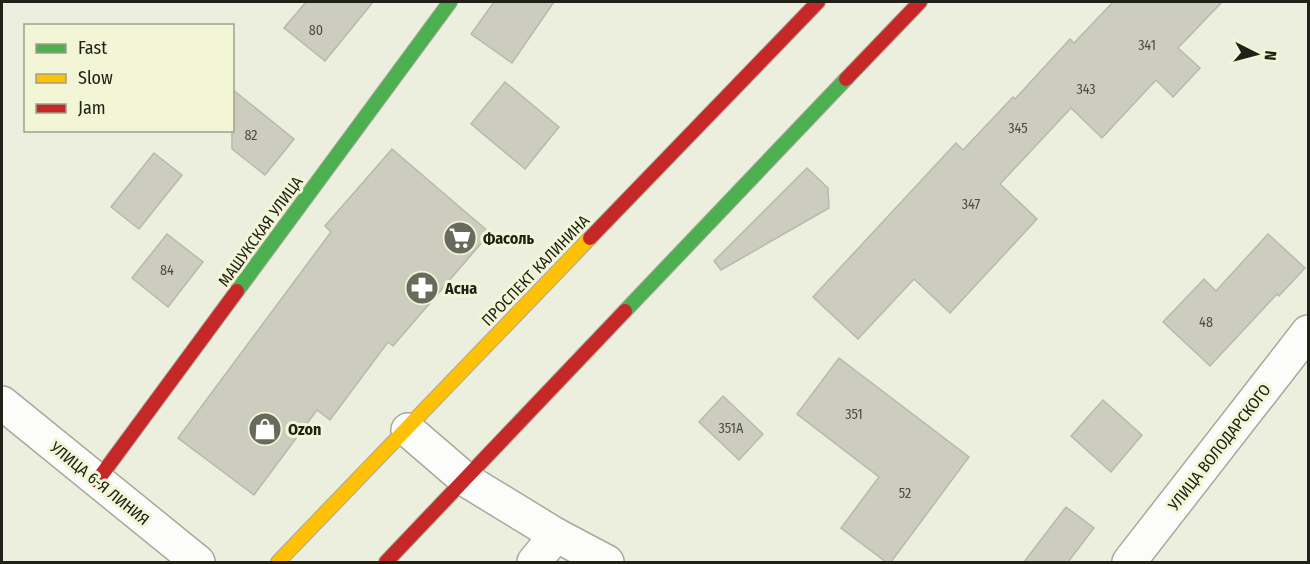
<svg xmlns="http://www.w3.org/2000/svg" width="1310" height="564" viewBox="0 0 1310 564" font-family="'Fira Sans Condensed',sans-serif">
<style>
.building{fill:#cccdbf;stroke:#b7b9ab;stroke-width:1.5}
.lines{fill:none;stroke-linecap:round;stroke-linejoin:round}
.street-casing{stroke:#a7a99b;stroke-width:36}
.fast-casing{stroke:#a7a99b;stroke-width:16}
.slow-casing{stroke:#a7a99b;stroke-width:16}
.jam-casing{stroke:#a7a99b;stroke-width:16}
.street{stroke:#fcfdfa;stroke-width:33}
.fast{stroke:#4caf50;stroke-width:14}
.slow{stroke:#ffc107;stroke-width:14}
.jam{stroke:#c62828;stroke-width:14}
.labels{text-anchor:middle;stroke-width:6;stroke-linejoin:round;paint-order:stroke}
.number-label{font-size:14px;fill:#4c4d41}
.street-label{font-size:16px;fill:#212217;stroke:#f2f6d6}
.poi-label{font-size:16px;font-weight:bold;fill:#212217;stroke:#f2f6d6;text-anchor:start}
</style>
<rect width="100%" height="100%" fill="#ecefdd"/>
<g class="building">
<polygon points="306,2 373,2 325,61 284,28"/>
<polygon points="494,2 554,2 512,63 471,34"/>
<polygon points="1113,2 1222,2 1178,48 1200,68 1173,97 1156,80 1102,138 1071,108 1000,184 1037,219 950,313 914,279 858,339 813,297 956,143 963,150 1013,97 1015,99 1070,39 1074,43"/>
<polygon points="505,82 559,127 525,169 471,124"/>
<polygon points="232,89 294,139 265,175 232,149"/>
<polygon points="392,149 490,233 393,346 388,342 330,420 317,410 254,495 178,438 331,232 325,226"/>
<polygon points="154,153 182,175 139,229 111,207"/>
<polygon points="807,168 828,188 829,208 721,270 714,261"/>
<polygon points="167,234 203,262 168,307 132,278"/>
<polygon points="1268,234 1305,268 1279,296 1277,294 1210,366 1163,322 1204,279 1216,291"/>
<polygon points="839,358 969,457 891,562 886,562 841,528 879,477 797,414"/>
<polygon points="723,396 763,434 739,460 699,422"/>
<polygon points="1103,400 1142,435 1111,472 1071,436"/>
<polygon points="1066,507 1094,528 1068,562 1024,562"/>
</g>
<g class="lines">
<defs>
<g id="street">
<polyline points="2,403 198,562"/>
<polyline points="408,430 466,480 556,535 607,562"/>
<polyline points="534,562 556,535"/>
<polyline points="1129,562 1308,332"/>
</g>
<g id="fast">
<polyline points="237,291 450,2"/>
<polyline points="625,311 846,79"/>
</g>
<polyline id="slow" points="278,562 590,238"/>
<g id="jam">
<polyline points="846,79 920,2"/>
<polyline points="590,238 818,2"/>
<polyline points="97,481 237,291"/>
<polyline points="386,562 625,311"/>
</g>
</defs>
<use href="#street" class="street-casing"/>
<use href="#fast" class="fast-casing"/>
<use href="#slow" class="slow-casing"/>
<use href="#jam" class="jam-casing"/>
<use href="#street" class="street"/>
<use href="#fast" class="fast"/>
<use href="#slow" class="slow"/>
<use href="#jam" class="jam"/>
</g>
<defs>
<symbol id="supermarket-disc" viewBox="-11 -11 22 22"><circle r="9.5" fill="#686a5c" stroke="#f2f6d6"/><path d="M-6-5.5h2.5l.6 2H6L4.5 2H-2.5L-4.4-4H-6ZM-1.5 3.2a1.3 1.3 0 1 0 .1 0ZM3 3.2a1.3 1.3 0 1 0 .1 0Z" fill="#fff"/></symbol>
<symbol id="pharmacy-disc" viewBox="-11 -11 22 22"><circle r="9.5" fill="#686a5c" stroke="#f2f6d6"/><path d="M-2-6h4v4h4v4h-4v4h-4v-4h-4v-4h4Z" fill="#fff"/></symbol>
<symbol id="shop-disc" viewBox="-11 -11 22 22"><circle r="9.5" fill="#686a5c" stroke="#f2f6d6"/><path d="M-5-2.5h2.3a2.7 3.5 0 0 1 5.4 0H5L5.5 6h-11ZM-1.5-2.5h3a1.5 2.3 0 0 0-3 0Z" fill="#fff"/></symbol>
</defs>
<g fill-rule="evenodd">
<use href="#supermarket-disc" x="441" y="219" width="38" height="38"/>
<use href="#pharmacy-disc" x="403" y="269" width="38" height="38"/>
<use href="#shop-disc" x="246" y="410" width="38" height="38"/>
</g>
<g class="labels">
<g class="number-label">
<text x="316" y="35">80</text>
<text x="1147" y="50">341</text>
<text x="1086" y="94">343</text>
<text x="1018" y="133">345</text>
<text x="251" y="140">82</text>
<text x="971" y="209">347</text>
<text x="167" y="275">84</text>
<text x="1206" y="327">48</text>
<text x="854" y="419">351</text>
<text x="731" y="433">351А</text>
<text x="905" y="498">52</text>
</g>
<g class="street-label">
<text transform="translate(260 231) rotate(-54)" y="6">МАШУКСКАЯ УЛИЦА</text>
<text transform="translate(535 270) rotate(-46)" y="6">ПРОСПЕКТ КАЛИНИНА</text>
<text transform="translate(1219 447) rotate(-52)" y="6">УЛИЦА ВОЛОДАРСКОГО</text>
<text transform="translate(100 483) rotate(39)" y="6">УЛИЦА 6-Я ЛИНИЯ</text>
</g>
<g class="poi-label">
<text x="483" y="244">Фасоль</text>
<text x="445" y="294">Асна</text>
<text x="288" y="435">Ozon</text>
</g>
</g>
<rect width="1310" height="564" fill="none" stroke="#212217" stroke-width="6"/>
<rect x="24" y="24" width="210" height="108" fill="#f2f6d6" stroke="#9ea18a" stroke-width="1.5"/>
<rect x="36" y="44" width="30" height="9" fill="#4caf50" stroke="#9ea18a" stroke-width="1.5"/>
<text x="78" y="54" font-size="18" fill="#212217">Fast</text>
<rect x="36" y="74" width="30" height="9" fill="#ffc107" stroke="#9ea18a" stroke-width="1.5"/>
<text x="78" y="84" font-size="18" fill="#212217">Slow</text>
<rect x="36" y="104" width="30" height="9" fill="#c62828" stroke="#9ea18a" stroke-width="1.5"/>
<text x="78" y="114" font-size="18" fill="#212217">Jam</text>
<g transform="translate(1256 54) rotate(96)" stroke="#f2f6d6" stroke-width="4.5" paint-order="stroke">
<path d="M0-4.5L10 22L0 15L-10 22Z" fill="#212217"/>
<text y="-9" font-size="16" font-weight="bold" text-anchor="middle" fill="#212217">N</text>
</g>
</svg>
